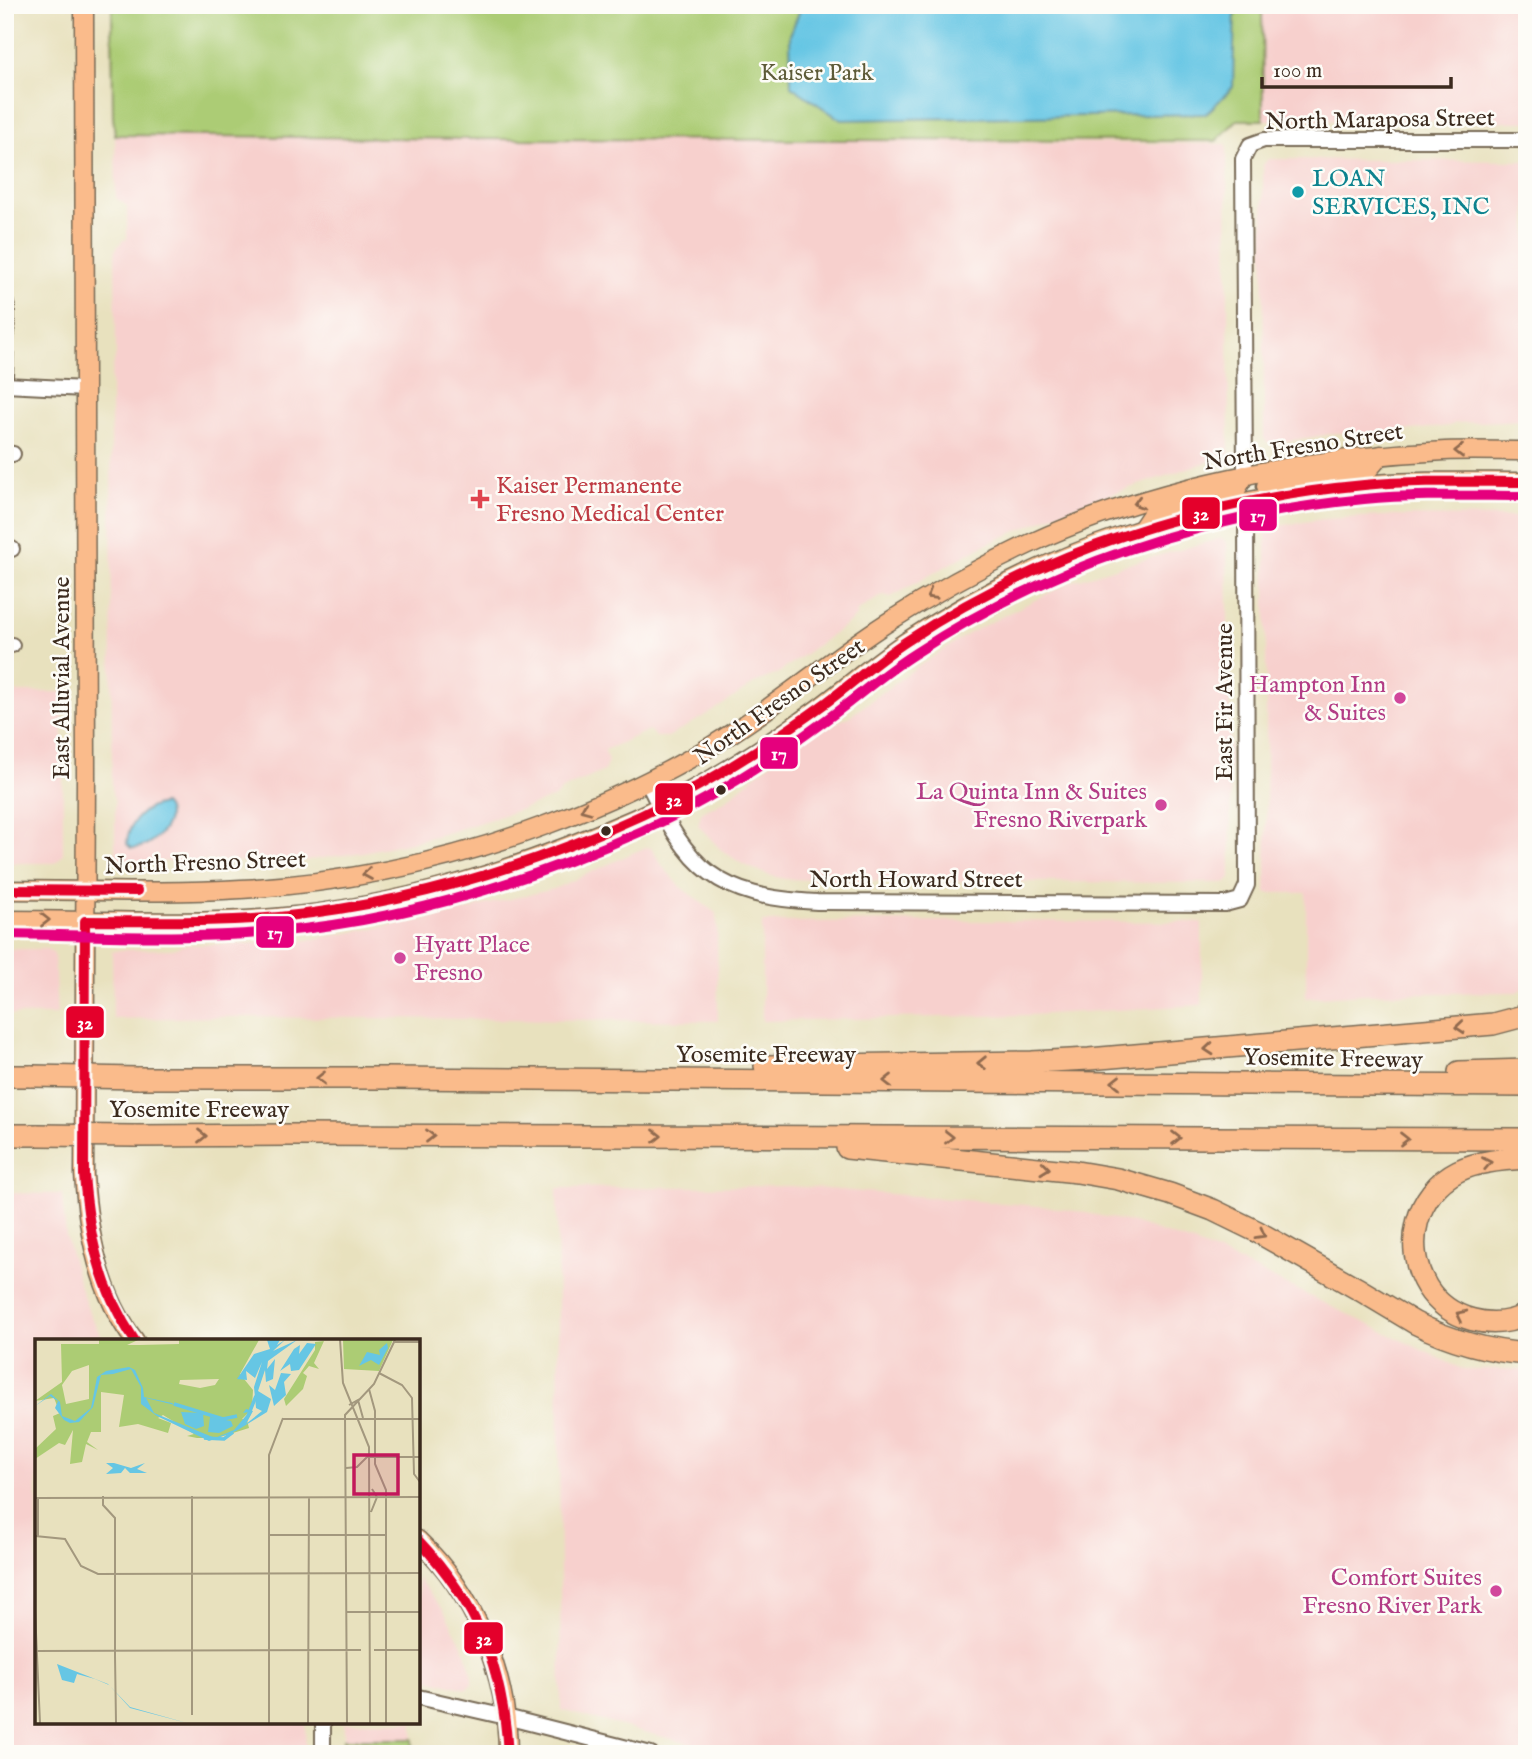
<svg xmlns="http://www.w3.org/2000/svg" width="1532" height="1759" viewBox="0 0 1532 1759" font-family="'IM FELL English',serif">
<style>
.built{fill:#f7d0cd}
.green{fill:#accc74;stroke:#747b49;stroke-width:2}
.water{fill:#66c6e4;stroke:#507881;stroke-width:2}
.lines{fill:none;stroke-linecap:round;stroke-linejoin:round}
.minor-casing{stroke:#786a56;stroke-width:18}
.major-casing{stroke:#786a56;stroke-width:21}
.highway-casing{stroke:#786a56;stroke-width:24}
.minor{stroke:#fff;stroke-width:14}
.major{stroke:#fabb8b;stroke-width:18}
.highway{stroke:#fabb8b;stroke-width:21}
.highway-bridge-casing{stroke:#786a56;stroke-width:24;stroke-linecap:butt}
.highway-bridge{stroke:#fabb8b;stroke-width:21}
.bus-1-casing{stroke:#fdfcf7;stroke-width:16}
.bus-2-casing{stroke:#fdfcf7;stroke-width:16}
.bus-1{stroke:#e4002b;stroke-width:10}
.bus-2{stroke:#e5007d;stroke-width:10}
.oneway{stroke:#916b4f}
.culture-dot{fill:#0f9aa8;stroke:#fdfcf7;stroke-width:2.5}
.health-dot{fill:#e0444e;stroke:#fdfcf7;stroke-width:2.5}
.hotel-dot{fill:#d1479c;stroke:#fdfcf7;stroke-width:2.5}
.bus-dot{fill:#3b2a1e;stroke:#fdfcf7;stroke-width:2.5}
.labels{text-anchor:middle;stroke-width:5;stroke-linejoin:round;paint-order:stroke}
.park-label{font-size:24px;fill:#5d5b38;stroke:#fdfcf7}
.street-label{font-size:24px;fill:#3b2a1e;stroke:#fdfcf7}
.culture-label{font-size:24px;fill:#0d838f;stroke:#fdfcf7;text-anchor:start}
.health-label{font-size:24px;fill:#be3a42;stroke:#fdfcf7;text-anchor:start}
.hotel-label{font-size:24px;fill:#b23c85;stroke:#fdfcf7;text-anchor:end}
.inset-river{fill:none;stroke:#66c6e4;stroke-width:3.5}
.inset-road{fill:none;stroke:#a3987e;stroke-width:2}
.view{fill:#c2185b;fill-opacity:0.15;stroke:#c2185b;stroke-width:3.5}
.inset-edge{fill:none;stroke:#3b2a1e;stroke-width:3.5}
.line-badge{stroke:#fdfcf7;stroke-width:2.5}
.badge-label{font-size:19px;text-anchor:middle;font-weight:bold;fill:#fff}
</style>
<rect width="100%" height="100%" fill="#fdfcf7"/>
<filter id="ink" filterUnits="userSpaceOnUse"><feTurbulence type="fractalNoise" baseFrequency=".0143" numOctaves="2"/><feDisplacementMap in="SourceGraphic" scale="14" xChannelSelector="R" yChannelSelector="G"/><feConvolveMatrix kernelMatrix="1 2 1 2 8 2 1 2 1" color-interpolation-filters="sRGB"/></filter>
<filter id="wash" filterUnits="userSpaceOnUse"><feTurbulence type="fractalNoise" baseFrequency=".00686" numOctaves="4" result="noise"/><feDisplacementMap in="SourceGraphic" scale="28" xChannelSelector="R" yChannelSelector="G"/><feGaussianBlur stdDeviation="1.57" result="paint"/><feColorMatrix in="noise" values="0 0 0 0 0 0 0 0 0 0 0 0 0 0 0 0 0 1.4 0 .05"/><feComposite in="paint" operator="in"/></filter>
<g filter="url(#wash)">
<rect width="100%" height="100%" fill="#e8e1be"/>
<g class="built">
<polygon points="1262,5 1527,5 1527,122 1263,120"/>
<polygon points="115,135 1227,144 1229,455 1078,505 980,547 891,597 883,595 857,611 857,616 849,623 777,674 757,682 713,711 668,737 656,737 649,730 605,750 608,762 604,771 562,790 555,797 522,809 450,832 416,841 364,852 295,862 260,865 239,861 123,862 115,854 115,801 112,793 111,376 116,354 115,250 123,240 127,239 127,206 116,198"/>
<polygon points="1268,159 1527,161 1527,420 1456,423 1449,426 1363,435 1338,433 1270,444 1264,439 1263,165"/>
<polygon points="1382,516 1527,517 1527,985 1518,992 1364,994 1306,998 1306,893 1266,893 1266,528 1323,519"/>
<polygon points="1222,538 1227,543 1230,753 1231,878 1226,883 850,881 784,879 768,875 742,864 720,849 698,825 701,813 727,799 768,765 808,735 849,717 907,674 971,632 1071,582 1121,566"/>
<polygon points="5,692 63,692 63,855 55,863 5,863"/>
<polygon points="646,847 651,848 664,868 683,889 717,914 718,1021 230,1017 113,1019 112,952 119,950 173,949 183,945 291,943 433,918 474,909 475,907 554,889"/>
<polygon points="969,921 1202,922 1202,1005 1031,1015 762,1021 762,922"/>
<polygon points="5,949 47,949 54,954 57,1015 5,1015"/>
<polygon points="790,1186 1051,1207 1081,1212 1130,1222 1196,1244 1224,1255 1464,1370 1527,1370 1527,1754 728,1754 561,1710 557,1188"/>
<polygon points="5,1193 62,1194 66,1236 77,1278 90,1315 104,1341 37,1341 37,1722 305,1722 306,1754 5,1754"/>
<polygon points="418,1578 444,1611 463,1646 472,1673 472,1684 466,1689 418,1676"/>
<rect x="344" y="1722" width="69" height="17"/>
</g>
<g class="green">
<polygon points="112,5 1262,5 1263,120 1237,120 1216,141 466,139 115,135 113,117"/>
<rect x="344" y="1739" width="69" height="15"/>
</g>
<g class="water">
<polygon points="802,5 1235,5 1233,87 1206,114 841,120 791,86 790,35"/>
<path d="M163,804c17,17 -13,46 -32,44l-4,-4c1,-21 15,-37 36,-40z"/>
</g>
</g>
<g filter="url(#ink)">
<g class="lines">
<defs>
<g id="minor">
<polyline points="5,300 7,308 5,377"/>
<polyline points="5,385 85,389"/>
<polyline points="5,453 13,454"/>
<polyline points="1245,475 1243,159 1250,145 1264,140 1527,140"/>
<polyline points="5,549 12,549"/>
<polyline points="5,645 12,645"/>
<path d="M647,781c42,89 69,116 170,121l408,2 15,-4 7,-15 -1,-383"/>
<polyline points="418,1697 506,1717 651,1754"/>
<polyline points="323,1722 323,1754"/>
</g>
<g id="major">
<path d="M84,5l2,772 -2,398c4,58 15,119 51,166"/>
<polyline points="1266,486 1305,478 1367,471 1381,455"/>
<polyline points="1143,527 1151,515 1236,490 1245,475"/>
<path d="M5,890c79,0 158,4 236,-1 103,-6 206,-27 302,-63 65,-24 131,-55 189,-93 53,-34 100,-75 153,-109 45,-29 93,-56 142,-79 126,-59 280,-88 418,-94 27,-1 55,0 82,0"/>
<path d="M5,920c90,0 180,5 269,-2 128,-11 243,-48 360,-99 64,-28 125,-67 181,-108 31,-23 60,-48 91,-69 134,-90 298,-144 458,-157 54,-5 109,-3 163,-3"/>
<path d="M418,1540c57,54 90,135 90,214"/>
</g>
<g id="highway">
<polyline points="765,1066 1032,1062 1089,1059 1493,1024 1527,1015"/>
<polyline points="1459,1072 1527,1070"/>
<polyline points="5,1076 32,1076"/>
<polyline points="138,1078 389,1078 1527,1086"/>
<polyline points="5,1135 38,1135"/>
<polyline points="134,1136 293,1135 1527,1139"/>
<path d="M847,1148l230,24 41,7 52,15 43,16 43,21 104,59 55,33c36,18 72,28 112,31"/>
<path d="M1527,1158c-22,1 -49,3 -69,13 -42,21 -56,76 -31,116 21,33 66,45 100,27"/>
</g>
</defs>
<use href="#minor" class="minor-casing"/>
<use href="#major" class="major-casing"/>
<use href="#highway" class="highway-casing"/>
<use href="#minor" class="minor"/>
<use href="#major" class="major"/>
<use href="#highway" class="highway"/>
<defs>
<g id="highway-bridge">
<polyline points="32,1076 138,1078"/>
<polyline points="38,1135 134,1136"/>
</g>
</defs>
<use href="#highway-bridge" class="highway-bridge-casing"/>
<use href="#highway-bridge" class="highway-bridge"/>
<defs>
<g id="bus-1">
<polyline points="5,890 137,891"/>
<path d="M135,1341c-35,-52 -46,-104 -51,-166l1,-254c64,0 129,2 194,-4 126,-13 248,-49 363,-102 66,-31 126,-70 185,-113 27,-20 52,-43 80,-61 136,-90 295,-141 457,-156 54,-5 109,-3 163,-3"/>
<path d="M418,1540c60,64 85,127 90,214"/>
</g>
<path id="bus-2" d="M5,934c90,1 180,6 269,-2 127,-11 251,-49 368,-101 64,-29 124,-67 181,-109 31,-22 59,-48 91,-68 135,-89 290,-139 450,-155 54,-5 109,-3 163,-3"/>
</defs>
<use href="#bus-1" class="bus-1-casing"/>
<use href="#bus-2" class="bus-2-casing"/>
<use href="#bus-1" class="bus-1"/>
<use href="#bus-2" class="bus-2"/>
</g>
<defs><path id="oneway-chevron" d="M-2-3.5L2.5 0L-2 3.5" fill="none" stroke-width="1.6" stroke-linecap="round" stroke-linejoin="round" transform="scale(1.75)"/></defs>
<g class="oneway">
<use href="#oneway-chevron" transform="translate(1459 451) rotate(180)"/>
<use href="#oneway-chevron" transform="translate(1138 503) rotate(164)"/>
<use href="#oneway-chevron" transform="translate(931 595) rotate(149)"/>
<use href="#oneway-chevron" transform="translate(585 809) rotate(157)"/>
<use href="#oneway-chevron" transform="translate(367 874) rotate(170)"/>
<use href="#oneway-chevron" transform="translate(45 920)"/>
<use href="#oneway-chevron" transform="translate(1460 1027) rotate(175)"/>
<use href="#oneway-chevron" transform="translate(1209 1049) rotate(175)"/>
<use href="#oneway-chevron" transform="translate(982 1063) rotate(179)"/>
<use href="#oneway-chevron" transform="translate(321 1078) rotate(180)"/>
<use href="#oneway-chevron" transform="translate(888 1081) rotate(-180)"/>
<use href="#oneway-chevron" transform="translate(1116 1082) rotate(-180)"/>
<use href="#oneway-chevron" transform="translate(202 1136)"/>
<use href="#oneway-chevron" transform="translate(430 1136)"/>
<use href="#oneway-chevron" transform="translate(657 1136)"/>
<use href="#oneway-chevron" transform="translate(949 1137)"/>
<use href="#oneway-chevron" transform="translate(1176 1138)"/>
<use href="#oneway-chevron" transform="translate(1404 1139)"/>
<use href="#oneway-chevron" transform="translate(1487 1163) rotate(-11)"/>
<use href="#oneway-chevron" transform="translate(1045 1168) rotate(6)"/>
<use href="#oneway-chevron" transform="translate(1261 1234) rotate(29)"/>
<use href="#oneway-chevron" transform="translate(1461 1315) rotate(-154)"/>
</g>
</g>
<circle class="culture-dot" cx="1298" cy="192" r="7"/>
<path class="health-dot" d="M476.5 488.5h7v7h7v7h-7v7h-7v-7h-7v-7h7z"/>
<g class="hotel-dot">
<circle cx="1400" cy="698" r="7"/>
<circle cx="1161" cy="805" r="7"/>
<circle cx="400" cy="958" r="7"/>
<circle cx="1496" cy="1591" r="7"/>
</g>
<g class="bus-dot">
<circle cx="721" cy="790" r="6"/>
<circle cx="606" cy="831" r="6"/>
</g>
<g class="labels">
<g class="park-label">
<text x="817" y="80">Kaiser Park</text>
</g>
<g class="street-label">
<text transform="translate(1380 119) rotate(-1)" y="8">North Maraposa Street</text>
<text transform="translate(1303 446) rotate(-9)" y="8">North Fresno Street</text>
<text transform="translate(61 678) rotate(-90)" y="8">East Alluvial Avenue</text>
<text transform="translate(779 701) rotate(-35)" y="8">North Fresno Street</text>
<text transform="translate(1224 702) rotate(-90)" y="8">East Fir Avenue</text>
<text transform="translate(205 862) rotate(-2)" y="8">North Fresno Street</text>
<text x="916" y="887">North Howard Street</text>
<text x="766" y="1062">Yosemite Freeway</text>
<text transform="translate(1333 1058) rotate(1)" y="8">Yosemite Freeway</text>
<text x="199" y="1117">Yosemite Freeway</text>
</g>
<g class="culture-label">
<text x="1312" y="186">LOAN<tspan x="1312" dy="28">SERVICES, INC</tspan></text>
</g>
<g class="health-label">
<text x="496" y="493">Kaiser Permanente<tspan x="496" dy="28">Fresno Medical Center</tspan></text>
</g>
<g class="hotel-label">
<text x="1386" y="692">Hampton Inn<tspan x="1386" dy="28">&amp; Suites</tspan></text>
<text x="1147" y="799">La Quinta Inn &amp; Suites<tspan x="1147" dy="28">Fresno Riverpark</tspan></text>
<text x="414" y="952" text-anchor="start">Hyatt Place<tspan x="414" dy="28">Fresno</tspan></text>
<text x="1482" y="1585">Comfort Suites<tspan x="1482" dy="28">Fresno River Park</tspan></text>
</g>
</g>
<g transform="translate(35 1339)">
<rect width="385" height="385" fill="#e8e1be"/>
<path d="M64,1h39l-11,5h12l40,-1v-4h80l-19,34 13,16 -1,19 -10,10 5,1 2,8 -32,10h-20l-10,-2 7,-2 -31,-19 -5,3 13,5 -3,10 -30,-9 -19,3 5,-32 -23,-3v40h-10l-4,10 11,8 -12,-6 -4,18 -12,2 3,-34 -8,15 -6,-2 -24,16v-10l21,-20 -3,-13 7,-3 -6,-15 -19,3 27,-19 -1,-38h38zM54,26v34l-23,5 -4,-19 10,-14zM184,40l-4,6 -15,3 -21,-4 1,-4zM308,1h50l-14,31 -35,-2zM289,2l-10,22 5,6 -10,-3 -6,7 4,3 -4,13 -17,17 -2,-7 31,-49v-8z" fill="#accc74" fill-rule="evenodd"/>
<path d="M232,1h13l-3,5 8,-5 -12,11 24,-11 -29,21 -1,8 8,-10 -2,20 -7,3 -1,-12 -7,21 13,8 -4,13 -31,19 -27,10 -52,-25 -16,-12v-17l-10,-18 -18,5 -12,1 -8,32 -14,15 -9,1 -6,-3 -9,-12 3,-7 -8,-5 -15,10 16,-12 9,8 2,14 13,5 16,-13 6,-31 9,-6 23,-4 6,3 8,18 1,9 28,6 3,2 -29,-7 8,15 61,25 19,-8 15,-18 -6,1 3,-4 7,2 -7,13 16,-13 -6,-3 -2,-21 8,-25 -7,16 -9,-7 1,9 -10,-1 17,-25 16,-5zM272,4l9,1 -17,26 -8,1 -1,-7 -10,7 14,-22 6,-4 -1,9zM352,4l1,5 -9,17 -8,-5 -12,6 8,-14 13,3 -1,-5zM246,34l10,1 -7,8 2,13 -12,11 -5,-21 6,5zM146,73l22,1 1,13 -8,3 -11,-5zM175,78l21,4 2,5 -14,7 -11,-1zM79,124l17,5 14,-5 -8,6 10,4h-17l-5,-5 -4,5 -15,1 7,-6 -7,-5zM22,325l51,20 22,23 57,16 -57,-15 -21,-23 -14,-6 -18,-5 -3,9 -12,-3z" fill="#66c6e4"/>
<path class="inset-river" d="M139,65l49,15 14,-3M213,77l8,-20M169,99l20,1 9,-7"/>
<path class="inset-road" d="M305,1l3,43 26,64 1,276M358,3h27M344,34l23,12 10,13 2,76 6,8M334,50l6,22v53l11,26v179M314,66l9,-5 5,18M248,80h137M311,129l11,-1 10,-10h53M68,157v9l12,13v140M157,157v219M3,158v39M0,159l385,-1M336,173l6,-15 -5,-8M235,196h116M0,197l30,3 16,27 17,8 322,-1M0,271l5,113M312,273h73M339,311h46M0,312l326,-1M80,317l1,67M234,384v-268l14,-37M273,384l1,-226M312,384l-2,-308 29,-31 21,-44M351,384v-57"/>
<path class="view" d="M319,116h44v39h-44z"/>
<rect width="385" height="385" class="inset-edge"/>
</g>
<g class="line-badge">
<rect x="1181" y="496" width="40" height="34" rx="7" fill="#e4002b"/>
<rect x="1238" y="498" width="40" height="34" rx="7" fill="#e5007d"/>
<rect x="759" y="736" width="40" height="34" rx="7" fill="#e5007d"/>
<rect x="654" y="782" width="40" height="34" rx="7" fill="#e4002b"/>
<rect x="255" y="915" width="40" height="34" rx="7" fill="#e5007d"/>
<rect x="65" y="1005" width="40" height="34" rx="7" fill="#e4002b"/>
<rect x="463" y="1621" width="41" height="34" rx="7" fill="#e4002b"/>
</g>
<g class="badge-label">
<text x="1201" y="520">32</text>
<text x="1258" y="522">17</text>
<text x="779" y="760">17</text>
<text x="674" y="806">32</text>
<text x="275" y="939">17</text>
<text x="85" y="1029">32</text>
<text x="484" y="1645">32</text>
</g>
<rect width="1532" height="1759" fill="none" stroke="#fdfcf7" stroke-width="28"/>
<path d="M1262 77v10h189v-10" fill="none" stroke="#3b2a1e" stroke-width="3.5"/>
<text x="1273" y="77" font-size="21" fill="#3b2a1e" stroke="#fdfcf7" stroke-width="5" paint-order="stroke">100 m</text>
</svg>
